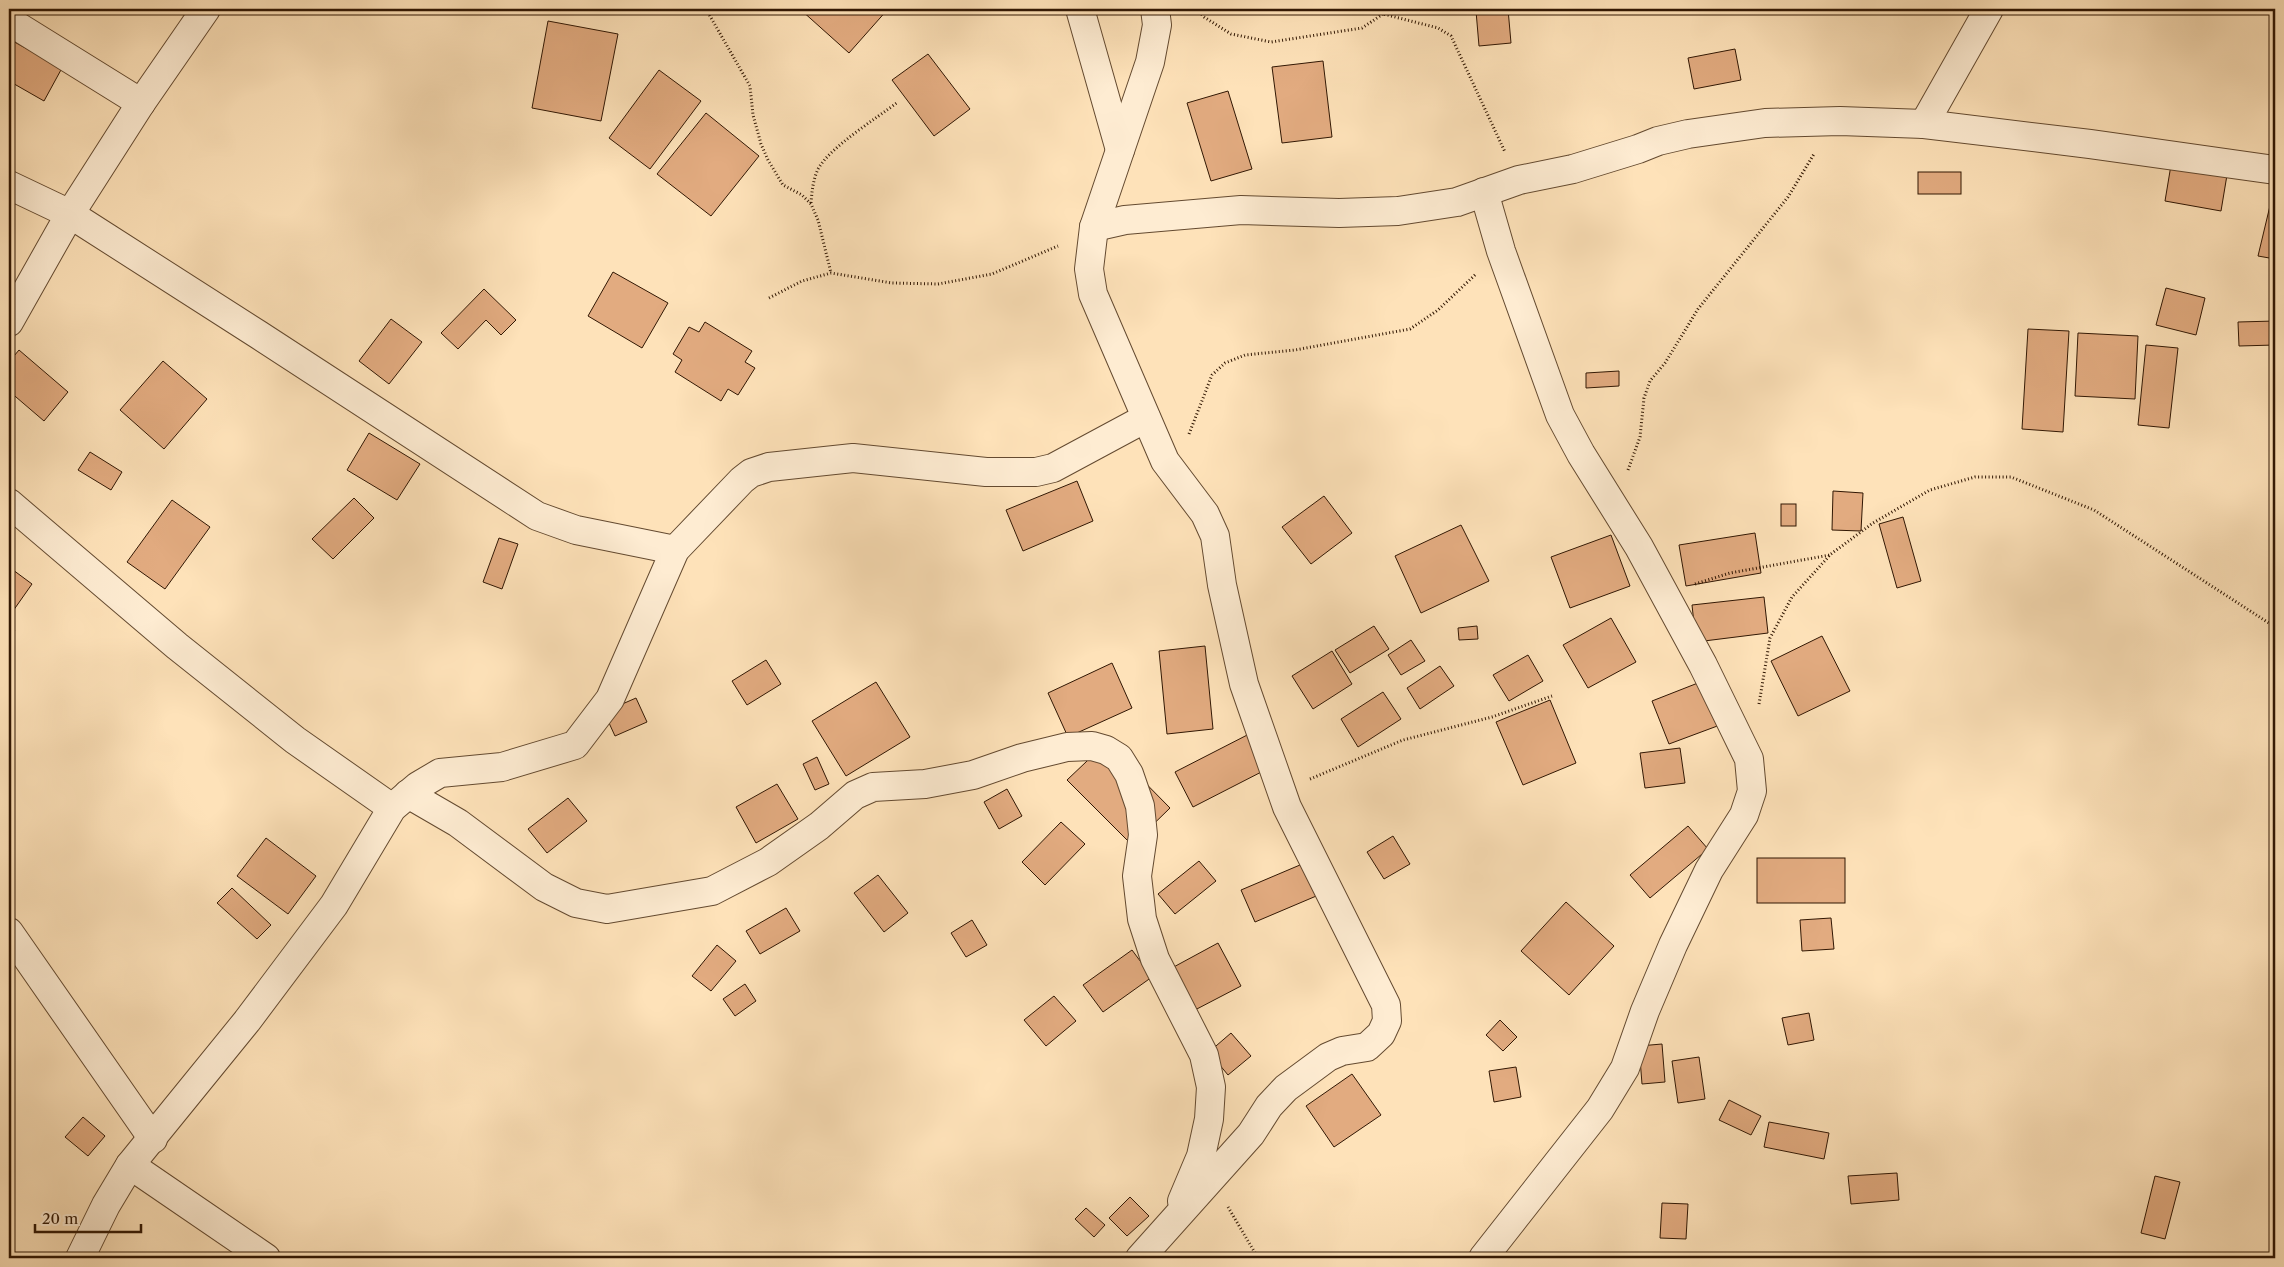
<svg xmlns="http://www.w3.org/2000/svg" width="2284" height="1267" viewBox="0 0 2284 1267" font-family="'Libre Caslon Text',serif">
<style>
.building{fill:#e2ab80;stroke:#311703}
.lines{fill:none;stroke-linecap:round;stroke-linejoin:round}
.minor-casing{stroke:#644a30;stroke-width:30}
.path{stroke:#311703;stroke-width:3;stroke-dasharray:1 2.5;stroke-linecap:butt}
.minor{stroke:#feecd2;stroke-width:28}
</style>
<rect width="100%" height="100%" fill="#fee2b9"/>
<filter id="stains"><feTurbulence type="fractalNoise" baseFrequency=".004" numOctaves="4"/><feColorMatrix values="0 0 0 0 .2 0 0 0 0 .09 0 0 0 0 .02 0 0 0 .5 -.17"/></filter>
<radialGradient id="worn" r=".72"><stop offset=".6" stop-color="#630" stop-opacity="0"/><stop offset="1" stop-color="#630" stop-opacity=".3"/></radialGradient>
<g class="building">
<polygon points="802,9 888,9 849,53 801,10"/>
<polygon points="1508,9 1511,43 1479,46 1476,11"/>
<polygon points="548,21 618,34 601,121 532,108"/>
<polygon points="9,39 62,68 44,101 9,81"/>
<polygon points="1735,49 1741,80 1694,89 1688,58"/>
<polygon points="928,54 970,109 934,136 892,80"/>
<polygon points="1323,61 1332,137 1282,143 1272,67"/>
<polygon points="659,70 701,101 650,169 609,138"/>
<polygon points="1228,91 1252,169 1211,181 1187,103"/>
<polygon points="706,113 759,156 711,216 657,174"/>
<polygon points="2171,165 2227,175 2221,211 2165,201"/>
<rect x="1918" y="172" width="43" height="22"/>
<polygon points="2274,189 2275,189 2275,259 2258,256"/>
<polygon points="613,272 668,303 642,348 588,316"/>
<polygon points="2166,288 2205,298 2196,335 2156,325"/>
<polygon points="484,289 516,320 501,335 486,320 458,349 441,333"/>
<polygon points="391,319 422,342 389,384 359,361"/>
<polygon points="2275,321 2275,345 2239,346 2238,322"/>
<polygon points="705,322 752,351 745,362 755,368 738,395 728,389 721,401 675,372 682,360 673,354 689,327 699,332"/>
<polygon points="2028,329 2069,331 2063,432 2022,429"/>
<polygon points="2078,333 2138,336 2135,399 2075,396"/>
<polygon points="2146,345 2178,348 2169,428 2138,425"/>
<polygon points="19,350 68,392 44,421 9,391 9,362"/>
<polygon points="163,361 207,399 164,449 120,410"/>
<polygon points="1619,371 1619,386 1586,388 1586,373"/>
<polygon points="369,433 420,464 397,500 347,470"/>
<polygon points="90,452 122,472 111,490 78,470"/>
<polygon points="1077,481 1093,521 1023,551 1006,510"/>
<polygon points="1833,491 1863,493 1861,531 1832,530"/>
<polygon points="1324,496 1352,533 1311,564 1282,527"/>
<polygon points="354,498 374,518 333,559 312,539"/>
<polygon points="172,500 210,527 165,589 127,562"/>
<rect x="1781" y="504" width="15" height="22"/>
<polygon points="1903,517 1921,581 1897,588 1879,524"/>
<polygon points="1461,525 1489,581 1421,613 1395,556"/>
<polygon points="1755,533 1761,573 1686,586 1679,545"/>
<polygon points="1611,535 1630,586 1570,608 1551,557"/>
<polygon points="499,538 518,544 502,589 483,582"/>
<polygon points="9,567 32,584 13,611 9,608"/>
<polygon points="1764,597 1768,633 1696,642 1692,605"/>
<polygon points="1611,618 1636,662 1588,688 1563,645"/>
<polygon points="9,624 15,630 9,637"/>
<polygon points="1374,626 1389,649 1350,673 1335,650"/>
<polygon points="1477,626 1478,639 1459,640 1458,628"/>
<polygon points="1822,636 1850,691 1798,716 1771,661"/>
<polygon points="1411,640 1425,661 1401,675 1388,655"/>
<polygon points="1205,646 1213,729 1167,734 1159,651"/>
<polygon points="1332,651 1352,684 1313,709 1292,676"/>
<polygon points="1528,655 1543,681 1509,701 1493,675"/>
<polygon points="766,660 781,684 747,705 732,681"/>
<polygon points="1112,663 1132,708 1068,737 1048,693"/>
<polygon points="1440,666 1454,686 1420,709 1407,688"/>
<polygon points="1703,681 1720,725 1669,744 1652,701"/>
<polygon points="876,682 910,737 846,776 812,721"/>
<polygon points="1383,692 1401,719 1358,747 1341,719"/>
<polygon points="636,698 647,722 615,736 604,712"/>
<polygon points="1550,700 1576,763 1523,785 1496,722"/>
<polygon points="1255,731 1273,766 1193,807 1175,772"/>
<polygon points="1106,743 1170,808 1132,845 1067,780"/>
<polygon points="1680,748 1685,783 1645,788 1640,753"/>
<polygon points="817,757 829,784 815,790 803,764"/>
<polygon points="777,784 798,819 756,843 736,807"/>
<polygon points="1007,789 1022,816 999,829 984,802"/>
<polygon points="568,798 587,821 547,853 528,829"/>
<polygon points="1061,822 1085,844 1045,885 1022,862"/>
<polygon points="1688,826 1708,849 1650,898 1630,875"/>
<polygon points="1393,836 1410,864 1384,879 1367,852"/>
<polygon points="266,838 316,876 288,914 237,876"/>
<rect x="1757" y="858" width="88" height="45"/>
<polygon points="1199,861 1216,881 1175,914 1158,894"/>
<polygon points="1307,862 1321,894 1255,922 1241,890"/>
<polygon points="878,875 908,913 884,932 854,893"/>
<polygon points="232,888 271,925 257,939 217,903"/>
<polygon points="1566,902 1614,946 1569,995 1521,951"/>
<polygon points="786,908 800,931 760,954 746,931"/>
<polygon points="1831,918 1834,949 1802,951 1800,920"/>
<polygon points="972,920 987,945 966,957 951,933"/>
<polygon points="1218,943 1241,986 1193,1011 1170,969"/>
<polygon points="717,945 736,961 711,991 692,976"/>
<polygon points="1132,950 1152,977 1103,1012 1083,985"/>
<polygon points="745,984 756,1001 735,1016 723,999"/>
<polygon points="1054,996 1076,1021 1046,1046 1024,1020"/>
<polygon points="1809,1013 1814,1040 1788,1045 1782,1018"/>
<polygon points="1500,1020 1517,1037 1503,1051 1486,1035"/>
<polygon points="1231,1033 1251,1056 1228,1075 1209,1052"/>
<polygon points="1662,1044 1665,1082 1642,1084 1639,1046"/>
<polygon points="1699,1057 1705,1099 1678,1103 1672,1061"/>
<polygon points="1516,1067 1521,1097 1494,1102 1489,1071"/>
<polygon points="1352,1074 1381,1115 1334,1147 1306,1106"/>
<polygon points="1729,1100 1761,1116 1751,1135 1719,1120"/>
<polygon points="83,1117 105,1136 88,1156 65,1137"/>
<polygon points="1769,1122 1829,1133 1824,1159 1764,1147"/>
<polygon points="1897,1173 1899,1200 1851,1204 1848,1176"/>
<polygon points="2155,1176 2180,1182 2165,1239 2141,1233"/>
<polygon points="1130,1197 1149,1216 1127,1236 1109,1218"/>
<polygon points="1662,1203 1688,1204 1686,1239 1660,1238"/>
<polygon points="1086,1208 1105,1225 1094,1237 1075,1219"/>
</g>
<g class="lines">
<defs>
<g id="minor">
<polyline points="1080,9 1120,150"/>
<polyline points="9,21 141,103"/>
<polyline points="1924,124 1989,9"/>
<polyline points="9,185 70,214 259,335 537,516 576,530 675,550"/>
<polyline points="1094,227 1125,220 1241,210 1339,213 1398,211 1457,202 1519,180 1573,169 1638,149 1658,141 1688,134 1765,123 1840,121 1924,124 2090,144 2275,170"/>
<polyline points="9,322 70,214 141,103 206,9"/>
<polyline points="9,503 177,646 295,740 392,808"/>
<polyline points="408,794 458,823 544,887 576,903 607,909 712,891 768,862 819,826 855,795 873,787 925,784 973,775 1022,758 1067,747 1092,746 1106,750 1119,758 1129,774 1140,806 1143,835 1137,876 1142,919 1155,959 1204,1055 1211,1087 1209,1119 1201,1156 1182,1201"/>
<polyline points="9,932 153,1139"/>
<polyline points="130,1165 266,1258"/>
<polyline points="80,1258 106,1205 130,1165 247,1021 334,905 392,808 418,786 440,773 502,767 575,745 610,699 675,550 742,480 751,473 769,467 853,458 986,472 1036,472 1053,468 1146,418"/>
<polyline points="1140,1258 1251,1134 1269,1106 1286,1088 1328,1057 1342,1051 1367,1047 1381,1034 1387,1021 1386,1005 1287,807 1244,684 1222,585 1215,536 1205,514 1165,461 1093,294 1089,269 1094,227 1150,62 1157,25 1155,9"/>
<polyline points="1483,1258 1600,1109 1625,1068 1645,1011 1673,945 1709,870 1744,815 1752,791 1749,759 1703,665 1639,547 1581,454 1560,415 1501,251 1484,192"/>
</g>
</defs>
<use href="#minor" class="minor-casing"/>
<g class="path">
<polyline points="706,9 750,86 753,115 761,144 768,160 783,185 802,195 811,204 818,220 831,273"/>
<polyline points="1197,9 1204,17 1231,34 1271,42 1362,28 1383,14 1386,9"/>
<polyline points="1364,9 1438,28 1451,36 1505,152"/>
<path d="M811,203c1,-12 2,-23 7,-34 12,-22 59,-51 80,-67"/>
<polyline points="769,298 802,281 831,273 892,283 938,284 992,274 1058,246"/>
<polyline points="1189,434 1212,375 1225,363 1245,355 1295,350 1410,329 1438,310 1476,274"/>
<polyline points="1628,470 1640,437 1644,398 1650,381 1665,363 1698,309 1788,197 1814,154"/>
<polyline points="1695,584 1730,573 1830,555"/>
<polyline points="1759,704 1770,638 1792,597 1831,554 1873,523 1930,490 1975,477 2011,477 2094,510 2275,627"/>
<polyline points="1310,779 1403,740 1492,717 1552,696"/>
<polyline points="1228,1207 1258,1258"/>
</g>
<use href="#minor" class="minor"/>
</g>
<rect width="2284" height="1267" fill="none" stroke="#fee2b9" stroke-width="30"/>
<rect x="10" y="10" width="2264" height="1247" fill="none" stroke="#311703" stroke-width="2.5"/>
<rect x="15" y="15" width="2254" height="1237" fill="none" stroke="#311703"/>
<path d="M35 1224v8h106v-8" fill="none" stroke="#311703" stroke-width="2.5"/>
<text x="42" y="1224" font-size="15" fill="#311703" stroke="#feecd2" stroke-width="4" paint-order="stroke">20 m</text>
<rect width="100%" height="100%" filter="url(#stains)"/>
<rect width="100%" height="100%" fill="url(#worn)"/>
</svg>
